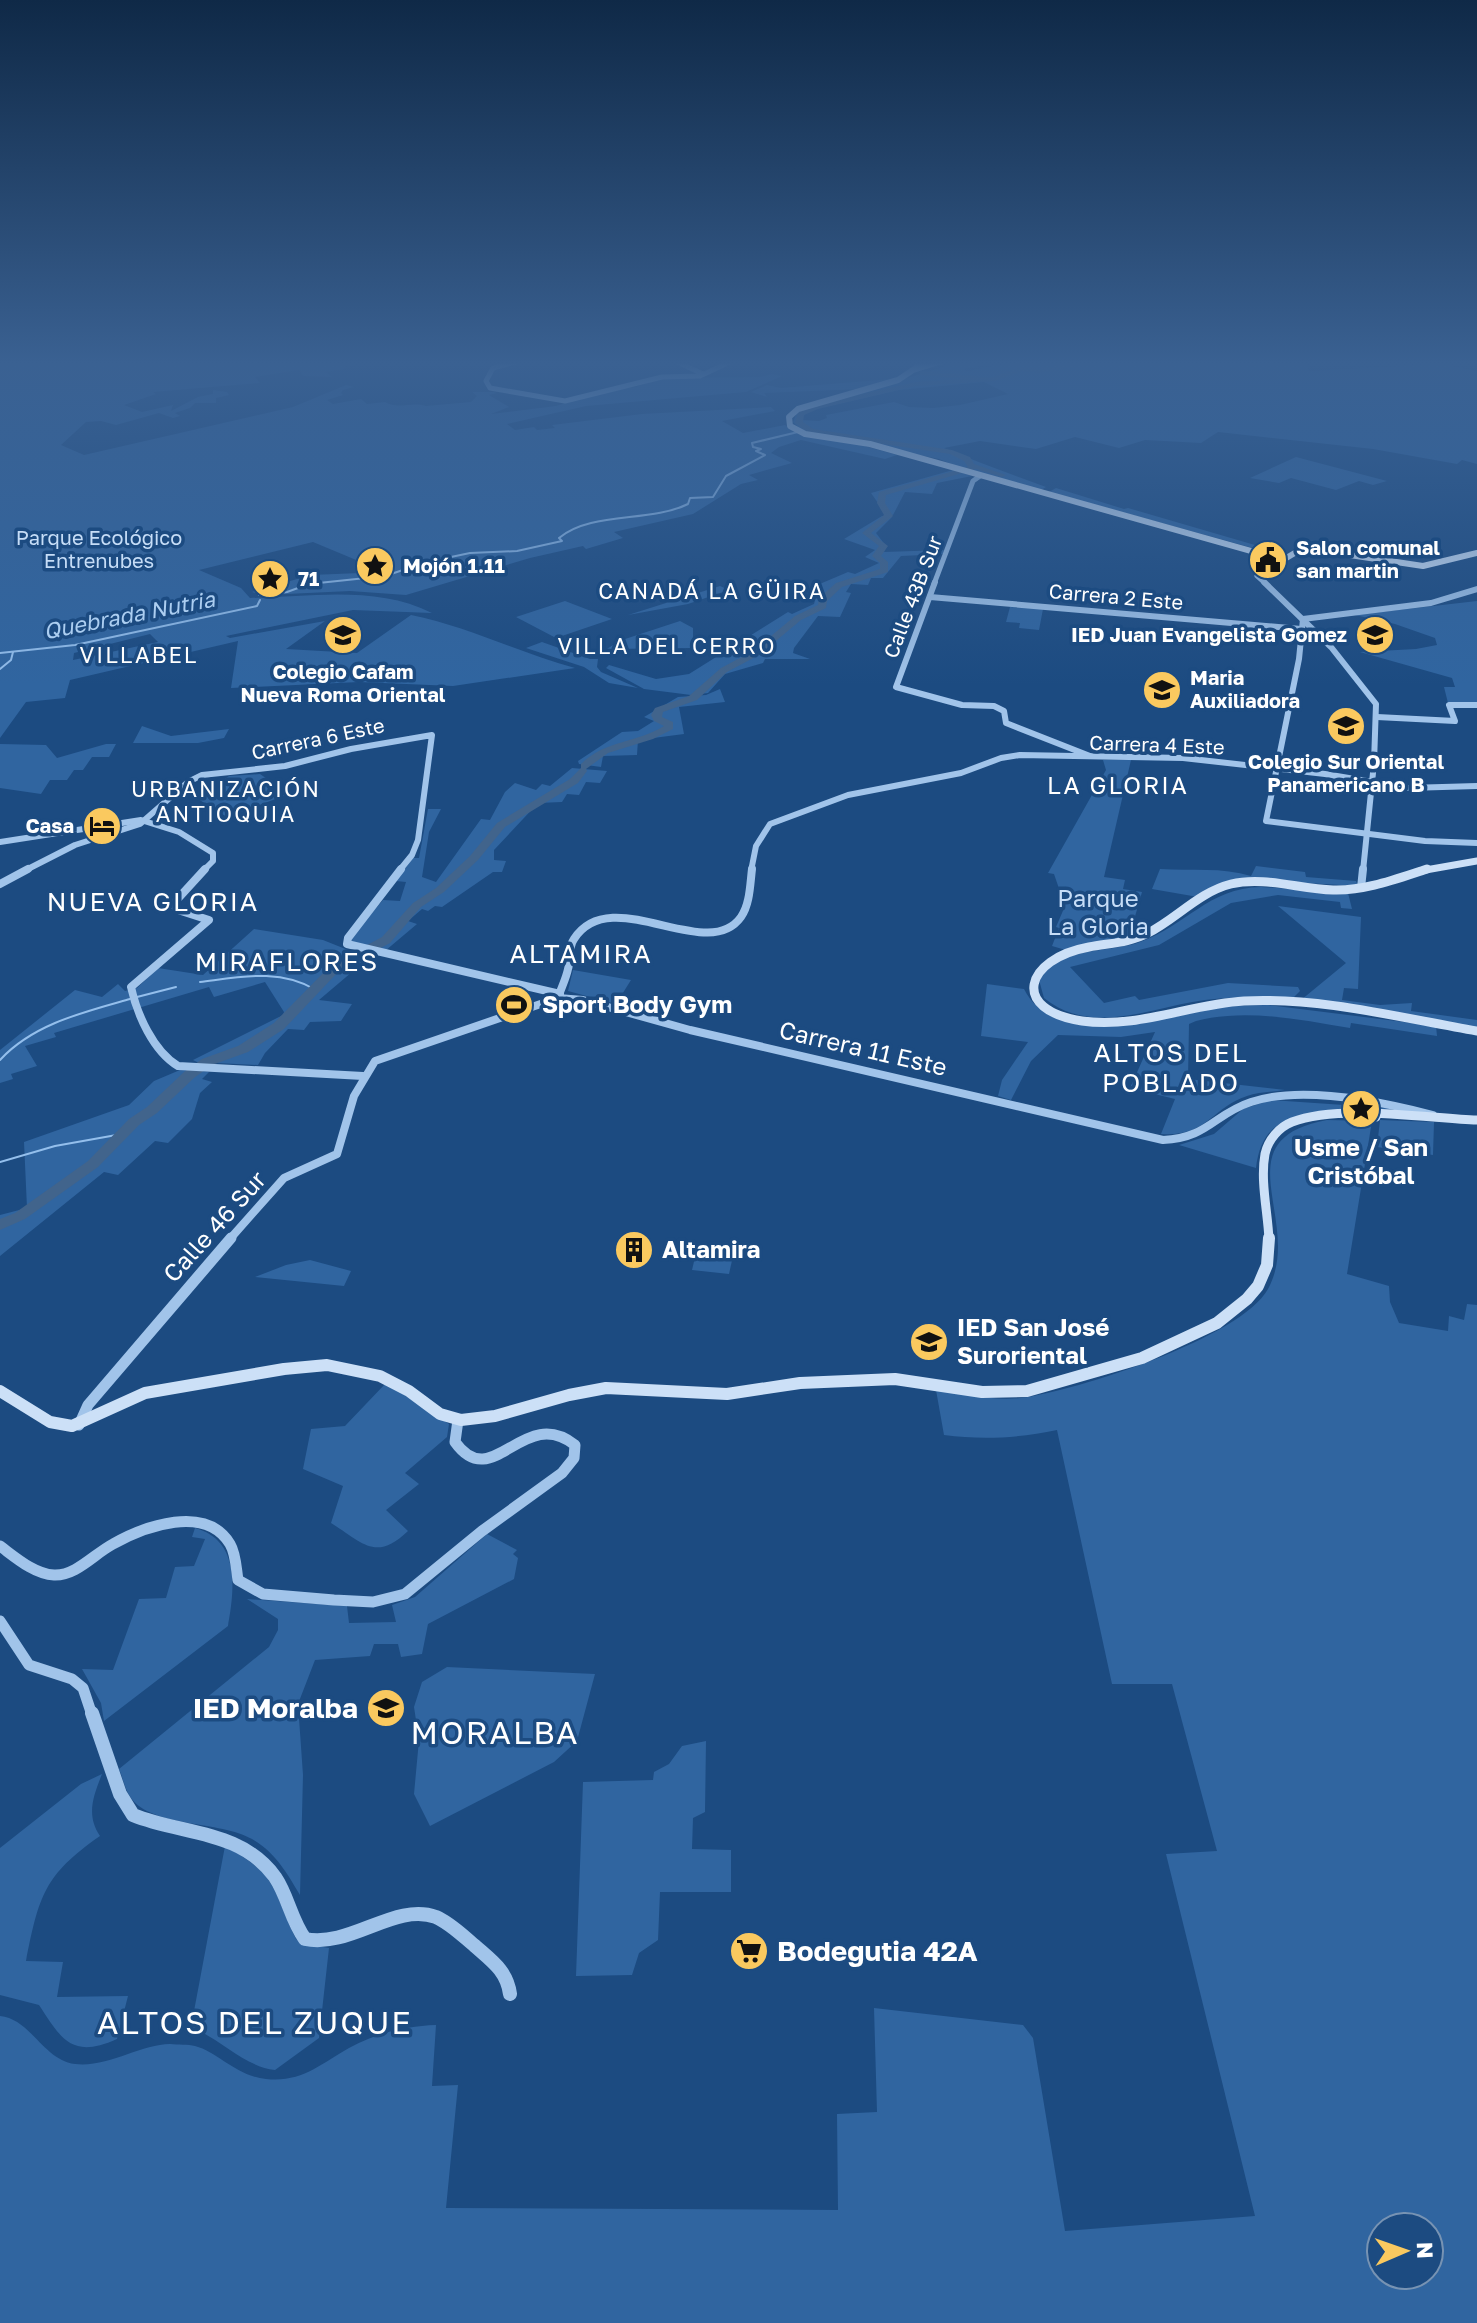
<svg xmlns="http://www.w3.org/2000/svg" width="1477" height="2323" viewBox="0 0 1477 2323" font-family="'Golos Text',sans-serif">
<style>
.green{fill:#3065a0;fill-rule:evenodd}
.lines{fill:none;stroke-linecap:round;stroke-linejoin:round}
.stream{stroke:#94bfec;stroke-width:2}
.canal{stroke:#41648c;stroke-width:4}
.river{fill:#41648c;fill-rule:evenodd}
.tertiary-far4{stroke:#a1c4ea;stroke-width:5}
.tertiary-far3{stroke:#a1c4ea;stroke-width:6}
.tertiary-far2{stroke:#a1c4ea;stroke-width:8}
.tertiary-far1{stroke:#a1c4ea;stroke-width:11}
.tertiary{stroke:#a1c4ea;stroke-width:14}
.secondary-far3{stroke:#cce0f7;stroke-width:6}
.secondary-far2{stroke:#cce0f7;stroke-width:7}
.secondary-far1{stroke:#cce0f7;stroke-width:9}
.secondary{stroke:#cce0f7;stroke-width:12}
.labels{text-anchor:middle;stroke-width:7;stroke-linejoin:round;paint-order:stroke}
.far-park-label{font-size:20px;fill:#c6ddf7;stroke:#1c4b81}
.far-poi-label{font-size:20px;font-weight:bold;fill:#fff;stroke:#1c4b81;text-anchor:start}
.far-street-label{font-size:20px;fill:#fff;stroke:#1c4b81}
.far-neighbourhood-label{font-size:22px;letter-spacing:2px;fill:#fff;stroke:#1c4b81}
.far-water-label{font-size:22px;font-style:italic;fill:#accef1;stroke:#1c4b81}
.far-quarter-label{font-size:24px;letter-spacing:2px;fill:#fff;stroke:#1c4b81}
.park-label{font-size:24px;fill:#c6ddf7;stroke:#1c4b81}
.poi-label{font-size:24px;font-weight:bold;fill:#fff;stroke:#1c4b81;text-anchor:start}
.street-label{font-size:24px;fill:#fff;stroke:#1c4b81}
.neighbourhood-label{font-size:26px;letter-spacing:2px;fill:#fff;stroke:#1c4b81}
.near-poi-label{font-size:28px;font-weight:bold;fill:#fff;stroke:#1c4b81;text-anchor:end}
.near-neighbourhood-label{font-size:32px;letter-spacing:2px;fill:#fff;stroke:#1c4b81}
</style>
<rect width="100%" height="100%" fill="#1c4b81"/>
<g class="green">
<path d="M0,360h347l9,3 -11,3 3,2 -22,4 6,5 -29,-1 -4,-6 -44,7 5,6 -107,9 3,2 -32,11 18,7 31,-7 -2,6 27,-14 15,-3v-4l14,2 2,3 -13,3v5h-21l-5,5 -15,5 5,3 -7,2 -14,-5 -43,12 -15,-4 -15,1 -25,23 23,10 209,-48 53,-22 8,2 -11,3 -2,3 2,2 -16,5 6,4 28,-5 6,5 18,-2c14,8 26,-1 41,4l45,-4 6,-6 -5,-4h22l3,1 -8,2 20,12 -18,7 65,-8 50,-16 29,-3 28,-9 97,-1 12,-3 10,2 -36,16 -160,14 -79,18 8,6 19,-3 3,3 18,-2 -3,-3 90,-11 129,-7 4,4 -53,10 21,12 42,-8 17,11 48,6 47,13 -12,4 -84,-19 -22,7 -8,6 21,10 -43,12 9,5 -17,4 -48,30 -79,18 9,6 -37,11 -3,-3 -53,12 -124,37 -56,-4 -85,4 -13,-3 59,-17 74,-3 -72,-30 -114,28 42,18 9,10c60,-1 126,-13 182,15l-79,-3 -127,26 4,2 95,-17 -39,28 71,4 54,-38c56,11 108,38 164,53l-122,18 -94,-4 -128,6 7,-47 -168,39 -5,18 -39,4 -26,36zM150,634l8,8 -85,18 1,-7z"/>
<path d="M966,360h39l-41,9 3,2 32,-6 81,-5h225l4,11 132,-7 36,7v93l-15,-4 -5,4 -84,-15 -155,-17 -17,11 -56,-3 -26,8 -44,-11 -39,12 -56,-8 -36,7c33,14 67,26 102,39l-5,3 -70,-18 -32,-13 -135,-27 -11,-10 4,-10zM984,382l24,12 -48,11 -27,3 -24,-1 -15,-5 -68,13 1,3 -8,3 -18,-1 4,-6 10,-5 84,-19z"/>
<polygon points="892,379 860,389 764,393 767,397 751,392 767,385 781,388"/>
<polygon points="1296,457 1387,481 1373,485 1359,481 1336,490 1291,478 1279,483 1250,478"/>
<polygon points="953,470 972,476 937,483 932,494 905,492 893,515 885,513 871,493"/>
<polygon points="1056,488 1124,509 1128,508 1282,553 1278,555 1049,492"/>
<polygon points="882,516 892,517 876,533 886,546 884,552 944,550 943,554 901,556 883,578 871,578 868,585 851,584 846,592 851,593 840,617 818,616 794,648 793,653 810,659 765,659 763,663 725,674 708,693 691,695 644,689 606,668 609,665 656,679 689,674 788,612 792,614 814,604 818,590 815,586 848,572 855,574 879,563 865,557 875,550 844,539"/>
<polygon points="720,586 729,590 688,604 628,615"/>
<polygon points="565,601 612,619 556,638 516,617"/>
<polygon points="1477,601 1477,703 1448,703 1444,687 1455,687 1452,678 1360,652 1416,649 1437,645 1435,638 1395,624 1355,615"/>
<polygon points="1010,607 1043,609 1039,630 1019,628 1020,623 1006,622"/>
<polygon points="680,621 693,628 693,648 607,649 619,641"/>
<polygon points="542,642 590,659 598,659 597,667 601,672 638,688 609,683 584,667 526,648"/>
<polygon points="720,689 725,702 679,707 684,734 638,740 637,755 603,756 601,767 579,764 578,761 622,732 638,731 654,721 644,717 678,697 706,695"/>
<polygon points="142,726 171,736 229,729 224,738 198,743 133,743"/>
<polygon points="106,744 116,744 109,757 92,757 83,770 74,770 67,780 50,780 41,794 0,788 0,744 46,745 57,758"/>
<polygon points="1103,760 1131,760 1104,877 1125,880 1123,889 1142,892 1134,920 1141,933 1069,951 1052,946 1059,928 1056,927 1065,906 1054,874 1048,873 1106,770"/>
<polygon points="572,768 607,771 600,783 586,782 579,795 567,794 562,802 538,803 494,850 494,860 506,861 502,872 493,872 442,907 435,906 428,911 422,909 408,921 417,924 385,951 352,943 352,936 383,900 400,901 406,882 396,881 413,858 419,858 428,809 441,809 429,832 422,877 436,882 481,819 490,820 505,792 515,783 536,790 542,784 550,786"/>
<polygon points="260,774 289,794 227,817 198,799 229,776"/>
<path d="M1256,866l49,6 1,5 50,4 2,5 -107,-6 -53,17 -46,-8 8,-20c31,2 62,-2 91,7z"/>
<path d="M1261,887l87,6 4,16 -11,-1 -1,-6 -62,-7 -47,8 -72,42 -89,22 34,36 31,-7 4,4 89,-17 70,4 2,4 -9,9c-29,-2 -57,-4 -86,0 -54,7 -113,37 -161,-2l-5,-18c16,-33 71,-27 101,-38 46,-16 68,-54 121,-55z"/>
<polygon points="1278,906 1361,917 1358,989 1344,988 1342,1000 1380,1005 1412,1003 1411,1011 1477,1020 1477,1027 1301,1000 1346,963"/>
<polygon points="254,929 323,940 353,952 372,955 319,1000 352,1004 341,1021 310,1022 304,1030 288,1029 265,1053 258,1065 197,1062 193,1060 283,1015 284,1012 265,982 214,997 209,987 54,1033 56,1037 25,1046 37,1066 11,1074 13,1079 0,1083 0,1050 75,990 102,997 118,984 125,991 137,988 158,968 203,975"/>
<polygon points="573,970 631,980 616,1004 568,991"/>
<path d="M987,984l37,5c12,25 40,34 66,37l127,-20 51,-1 168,21 1,10 -86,-13 -1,5c-51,-8 -103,-20 -154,-7l-7,3 -1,55 97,11c-12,2 -27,2 -38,6 -35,11 -39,41 -86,38l14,-35 -45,-11 25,-56 -34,5 -63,-2 -27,26 -20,39 -13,-4 4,-16 26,-38 -47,-6z"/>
<polygon points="180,1070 209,1072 202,1079 212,1082 200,1093 192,1119 168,1143 155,1141 118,1175 104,1172 0,1256 0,1215 27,1208 24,1142 129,1105 154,1081"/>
<path d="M1271,1100l117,8 30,5h-107c-35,7 -51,20 -55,55l-77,-23 35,-11 29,-25z"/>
<path d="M1327,1120l45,1 -25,153 42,12 1,16 9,21 49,8 1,-15 15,4 3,-16 10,1v1018h-1477v-307c31,3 43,44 75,48 32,4 66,-20 95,-20 8,1 18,0 25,2 23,6 41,30 71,33 35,4 55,-15 83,-31 28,-15 56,-22 87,-23l-4,61 26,-1 -12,123 392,2 -1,-96 40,-2 -3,-104 149,17 10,13 32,193 190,-15 -89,-362 51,-3 -45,-167h-60l-55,-254c-37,8 -75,10 -113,5l-8,-45c28,4 56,11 85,8 55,-7 220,-60 247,-109 37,-68 -49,-149 59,-169zM1381,2227h48v48h-48z"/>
<polygon points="1380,1120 1434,1122 1433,1155 1377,1147"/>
<polygon points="696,1253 733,1256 729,1274 692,1270"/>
<polygon points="310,1260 351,1271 344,1286 255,1277 286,1265"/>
<path d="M386,1383l63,41 -2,13 -42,36 14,11 -33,26 22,21c-32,31 -45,12 -77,-8l12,-37 -40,-17 8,-40 34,-3z"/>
<path d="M195,1528c45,12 40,61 33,98l-124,95 -3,-18 -19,-34 31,1 26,-71 27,-1 9,-31 19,-1 11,-27 -13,-2z"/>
<path d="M487,1534l30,16 -4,4 5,4 -4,21 -86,45 -6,30 -21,3 -3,-13h-24l-4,12 -55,4 -17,44 5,71 -3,120c-13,-22 -25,-43 -48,-56 -31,-18 -101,-12 -121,-41 -6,-8 -8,-20 -12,-29l150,-122 9,-17v-11l-31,-20 100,7 2,17 47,-1 -4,-17 23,-8z"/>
<polygon points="447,1667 595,1674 577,1741 554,1762 430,1826 414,1794 419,1740 414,1707 422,1682"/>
<polygon points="706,1741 705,1812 693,1818 692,1849 731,1850 731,1892 660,1892 658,1940 639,1953 632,1975 576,1976 583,1782 653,1780 654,1772 669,1764 682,1746"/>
<path d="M102,1774c-9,23 -16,41 -2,62 -56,39 -61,60 -74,125l37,1 -6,35 71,-1 -11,43c-45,20 -55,1 -78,-34l-39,-10v-147l81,-64z"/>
<path d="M225,1846c55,31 46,42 71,93l8,5 25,4 -10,90 -44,32c-30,-3 -56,-32 -84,-43z"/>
</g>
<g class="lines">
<g class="stream">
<path d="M259,595l28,-3 22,-8 76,-8 42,-14 43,-9 47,-2 45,-10 -3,-3c32,-27 91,-15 129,-34l2,-6 23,-1 13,-21 39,-21 -9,-4 5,-2 -8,-2 -1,-4 46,-11"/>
<polyline points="0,653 75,645 257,606 260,600"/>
<polyline points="0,669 11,660 13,652"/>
<path d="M200,982c40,-5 80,-14 116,8"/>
<polyline points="137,997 176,987"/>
<path d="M0,1060c33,-36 84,-48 130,-61"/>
<polyline points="0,1162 55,1146 122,1134"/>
</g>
<polyline class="canal" points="922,373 985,379"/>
<path class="river" d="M1091,360h15l-66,13 -18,-2 -27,10 -79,5 -98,23 -14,6 -1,7 10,7 139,21 18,7 4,7 32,11 -4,2 -26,-8 -90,26 -1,8 8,13 -22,17 17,13 -7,10 7,6v10l-46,15 -15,14 -1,7 -25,12 -42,35 -32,17 -30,28 -34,12 -1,5 11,5v7l-20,10 -45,14 -22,16 1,2 -9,12 -73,44 -27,33 -34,32 -23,15 -31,36 -50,27 -56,59 -36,23 -36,13 -18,13 -37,35 -18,12 -41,42 -73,52 -25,11v-11l15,-6 73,-52 41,-42 18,-12 37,-35 18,-13 36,-13 36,-23 58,-59 50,-27 31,-34 23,-15 34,-32 27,-33 73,-44 11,-11v-4c24,-24 56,-21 83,-38l-10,-5 -3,-6 4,-7 34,-12 32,-28 32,-17 42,-35 23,-11 1,-7 17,-15 44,-14v-6l-8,-7 7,-10 -17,-13 22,-18 -7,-12 2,-11 89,-25 -4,-6 -14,-7 -142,-21 -13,-10 3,-11 15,-7 103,-23 78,-5 27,-10 19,2z"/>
<g class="tertiary-far4">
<polyline points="523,360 493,368 486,381 490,388 565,401 662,377 700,376 734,360"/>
<polyline points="673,360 703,374"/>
<polyline points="913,370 923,360"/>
<polyline points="934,584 973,481 980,476"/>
<polyline points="1266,584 1257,576 1283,560"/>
</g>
<g class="tertiary-far3">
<polyline points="935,582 896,687 962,705 994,706 1004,711 1006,723 1090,756"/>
<polyline points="1264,582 1331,647 1376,704 1374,763 1363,871"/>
<polyline points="930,597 1301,629"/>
<polyline points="1303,619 1299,659 1266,821 1425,841 1477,843"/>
<polyline points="1303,619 1431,603 1477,589"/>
<polyline points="1377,717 1455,721 1449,705 1477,705"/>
<polyline points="0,842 141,820 179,832 213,853 213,861 203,871"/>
<polyline points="24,871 75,845 140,824 188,782 202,775 285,766 351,749 432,735 418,840 412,855 399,871"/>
<polyline points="751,871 756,846 770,824 848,795 961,773 1001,758 1020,755 1183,758 1325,774 1408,788 1477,786"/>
</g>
<g class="tertiary-far2">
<path d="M205,869l-32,35 5,6 31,10 -78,67c6,27 22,64 47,79l185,10"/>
<polyline points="401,869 348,938 347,944 560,994"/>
<polyline points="0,884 28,869"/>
<polyline points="1361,888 1363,869"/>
<path d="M558,998c3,-10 8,-19 10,-29 3,-9 0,-22 6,-30 37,-58 133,26 167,-22 9,-13 9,-32 11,-48"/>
<path d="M229,1240l55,-62 53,-24 17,-58 21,-35 183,-63 25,2 107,30 473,110c45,-2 51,-26 88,-38 50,-17 132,0 182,13"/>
</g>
<g class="tertiary-far1">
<polyline points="79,1425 88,1405 231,1238"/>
<path d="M0,1546c15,11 34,28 54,29 22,1 40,-21 59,-31 32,-18 93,-40 117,0 6,10 6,24 8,36l25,14 71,6 39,2 32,-8 77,-63 80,-58 12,-15 1,-13c-52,-41 -82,50 -120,-3l3,-22"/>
<polyline points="0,1621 29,1665 72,1679 83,1688 92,1715"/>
</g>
<path class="tertiary" d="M92,1713l28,81 13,21c49,20 107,14 142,62 13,19 16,43 30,62 46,9 90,-37 131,-22 14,6 27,19 39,29 17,15 32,25 35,48"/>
<polyline class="secondary-far3" points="946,360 913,370 898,380 798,409 789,417 790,426 805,434 870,444 1283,560 1303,548 1423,566 1477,553"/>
<polyline class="secondary-far2" points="1420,871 1477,861"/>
<g class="secondary-far1">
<path d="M1427,869c-31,10 -62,22 -94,21 -34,-1 -69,-14 -102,-6 -32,8 -55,35 -83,49 -19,10 -39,10 -59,14 -65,12 -79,63 -7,74 55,8 108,-17 162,-20 78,-4 157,17 233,30"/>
<polyline points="1370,1103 1376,1117"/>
<path d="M1269,1240c-1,-27 -9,-59 -4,-86 3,-14 14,-27 27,-32 45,-18 135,-4 185,-2"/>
</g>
<polyline class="secondary" points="0,1391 50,1422 72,1426 145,1393 284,1369 327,1365 380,1376 409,1391 440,1414 461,1420 495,1416 569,1395 606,1388 727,1394 800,1383 895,1379 982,1392 1027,1391 1142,1358 1217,1323 1247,1299 1258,1286 1267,1265 1269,1238"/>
</g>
<linearGradient id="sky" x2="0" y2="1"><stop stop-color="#0f2947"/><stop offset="0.53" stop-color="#3a6192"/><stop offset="1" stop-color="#3a6192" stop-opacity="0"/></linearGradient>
<rect width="1477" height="685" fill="url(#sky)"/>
<defs>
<symbol id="civic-disc" viewBox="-11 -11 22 22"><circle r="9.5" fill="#fac95f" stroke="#1c4b81"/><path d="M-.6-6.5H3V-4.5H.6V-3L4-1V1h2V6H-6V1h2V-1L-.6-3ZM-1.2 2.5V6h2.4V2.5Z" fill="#111"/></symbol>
<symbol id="sight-disc" viewBox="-11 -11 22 22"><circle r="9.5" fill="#fac95f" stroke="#1c4b81"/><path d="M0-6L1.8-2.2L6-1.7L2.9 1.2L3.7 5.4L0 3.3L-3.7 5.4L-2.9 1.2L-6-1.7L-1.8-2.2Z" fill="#111"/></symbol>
<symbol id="school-disc" viewBox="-11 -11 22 22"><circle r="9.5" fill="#fac95f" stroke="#1c4b81"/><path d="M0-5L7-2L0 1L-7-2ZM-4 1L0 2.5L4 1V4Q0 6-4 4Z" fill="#111"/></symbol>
<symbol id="university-disc" viewBox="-11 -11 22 22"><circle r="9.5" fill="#fac95f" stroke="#1c4b81"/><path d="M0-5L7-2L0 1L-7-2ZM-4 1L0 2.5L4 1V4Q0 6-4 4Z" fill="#111"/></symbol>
<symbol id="hotel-disc" viewBox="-11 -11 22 22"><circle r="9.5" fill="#fac95f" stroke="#1c4b81"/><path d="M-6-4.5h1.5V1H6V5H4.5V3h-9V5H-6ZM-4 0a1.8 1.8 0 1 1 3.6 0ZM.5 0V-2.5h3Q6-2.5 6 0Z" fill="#111"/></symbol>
<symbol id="stadium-disc" viewBox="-11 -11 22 22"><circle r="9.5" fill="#fac95f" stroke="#1c4b81"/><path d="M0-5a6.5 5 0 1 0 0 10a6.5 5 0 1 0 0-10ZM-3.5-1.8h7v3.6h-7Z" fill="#111"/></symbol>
<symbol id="building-disc" viewBox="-11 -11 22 22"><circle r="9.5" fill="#fac95f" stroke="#1c4b81"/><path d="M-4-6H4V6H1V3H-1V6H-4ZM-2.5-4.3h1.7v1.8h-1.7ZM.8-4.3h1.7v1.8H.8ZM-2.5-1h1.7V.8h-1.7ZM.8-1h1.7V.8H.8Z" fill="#111"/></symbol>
<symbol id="supermarket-disc" viewBox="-11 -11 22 22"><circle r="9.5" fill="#fac95f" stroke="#1c4b81"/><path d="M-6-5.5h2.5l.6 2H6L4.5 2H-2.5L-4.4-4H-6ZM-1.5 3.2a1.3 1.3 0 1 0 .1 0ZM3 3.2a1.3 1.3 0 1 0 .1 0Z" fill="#111"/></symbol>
</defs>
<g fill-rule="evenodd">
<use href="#civic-disc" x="1246" y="538" width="44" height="44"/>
<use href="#sight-disc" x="353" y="544" width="44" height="44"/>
<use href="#sight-disc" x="248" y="557" width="44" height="44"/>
<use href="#school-disc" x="321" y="613" width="44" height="44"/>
<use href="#school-disc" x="1353" y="613" width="44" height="44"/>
<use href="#university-disc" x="1140" y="668" width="44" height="44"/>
<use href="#university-disc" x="1324" y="704" width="44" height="44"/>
<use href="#hotel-disc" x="80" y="804" width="44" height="44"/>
<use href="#stadium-disc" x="492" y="983" width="44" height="44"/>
<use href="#sight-disc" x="1339" y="1087" width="44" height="44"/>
<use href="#building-disc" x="612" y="1228" width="44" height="44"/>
<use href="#school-disc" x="907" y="1320" width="44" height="44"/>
<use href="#school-disc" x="364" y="1686" width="44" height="44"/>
<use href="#supermarket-disc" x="727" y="1929" width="44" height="44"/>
</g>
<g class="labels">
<g class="far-park-label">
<text x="99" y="545">Parque Ecológico<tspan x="99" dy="23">Entrenubes</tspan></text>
</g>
<g class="far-poi-label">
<text x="1296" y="555">Salon comunal<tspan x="1296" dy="23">san martin</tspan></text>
<text x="403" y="573">Mojón 1.11</text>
<text x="298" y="586">71</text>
<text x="1347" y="642" text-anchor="end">IED Juan Evangelista Gomez</text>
<text x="343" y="679" text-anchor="middle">Colegio Cafam<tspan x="343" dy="23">Nueva Roma Oriental</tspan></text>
<text x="1190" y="685">Maria<tspan x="1190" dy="23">Auxiliadora</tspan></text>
<text x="1346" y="769" text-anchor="middle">Colegio Sur Oriental<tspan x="1346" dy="23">Panamericano B</tspan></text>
<text x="74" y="833" text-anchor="end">Casa</text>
</g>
<g class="far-street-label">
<text transform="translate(913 597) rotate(-69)" y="7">Calle 43B Sur</text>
<text transform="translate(1116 597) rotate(5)" y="7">Carrera 2 Este</text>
<text transform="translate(318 739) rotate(-12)" y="7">Carrera 6 Este</text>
<text transform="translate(1157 745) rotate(2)" y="7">Carrera 4 Este</text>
</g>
<g class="far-neighbourhood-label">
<text x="712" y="599">CANADÁ LA GÜIRA</text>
<text x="667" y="654">VILLA DEL CERRO</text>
<text x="139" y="663">VILLABEL</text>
<text x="226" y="797">URBANIZACIÓN<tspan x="226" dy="25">ANTIOQUIA</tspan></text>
</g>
<g class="far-water-label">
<text transform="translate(129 615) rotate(-11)" y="8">Quebrada Nutria</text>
</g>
<g class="far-quarter-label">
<text x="1118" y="794">LA GLORIA</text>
</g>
<g class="park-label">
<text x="1098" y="907">Parque<tspan x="1098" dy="28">La Gloria</tspan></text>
</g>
<g class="poi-label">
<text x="542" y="1013">Sport Body Gym</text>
<text x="1361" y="1156" text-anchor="middle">Usme / San<tspan x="1361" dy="28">Cristóbal</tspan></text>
<text x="662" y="1258">Altamira</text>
<text x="957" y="1336">IED San José<tspan x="957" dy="28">Suroriental</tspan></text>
</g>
<g class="street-label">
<text transform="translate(863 1049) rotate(13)" y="8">Carrera 11 Este</text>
<text transform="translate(215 1227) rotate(-48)" y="8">Calle 46 Sur</text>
</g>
<g class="neighbourhood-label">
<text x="153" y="911">NUEVA GLORIA</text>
<text x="581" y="963">ALTAMIRA</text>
<text x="287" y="971">MIRAFLORES</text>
<text x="1171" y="1062">ALTOS DEL<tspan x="1171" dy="30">POBLADO</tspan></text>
</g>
<g class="near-poi-label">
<text x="358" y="1718">IED Moralba</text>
<text x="777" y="1961" text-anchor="start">Bodegutia 42A</text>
</g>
<g class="near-neighbourhood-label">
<text x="495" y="1744">MORALBA</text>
<text x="255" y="2034">ALTOS DEL ZUQUE</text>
</g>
</g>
<g transform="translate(1405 2251) rotate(88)"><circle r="38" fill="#1c4b81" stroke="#7793b3" stroke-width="2"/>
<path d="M0-6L14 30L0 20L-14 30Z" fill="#fac95f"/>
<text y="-12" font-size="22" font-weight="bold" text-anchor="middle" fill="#ffffff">N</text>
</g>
</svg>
